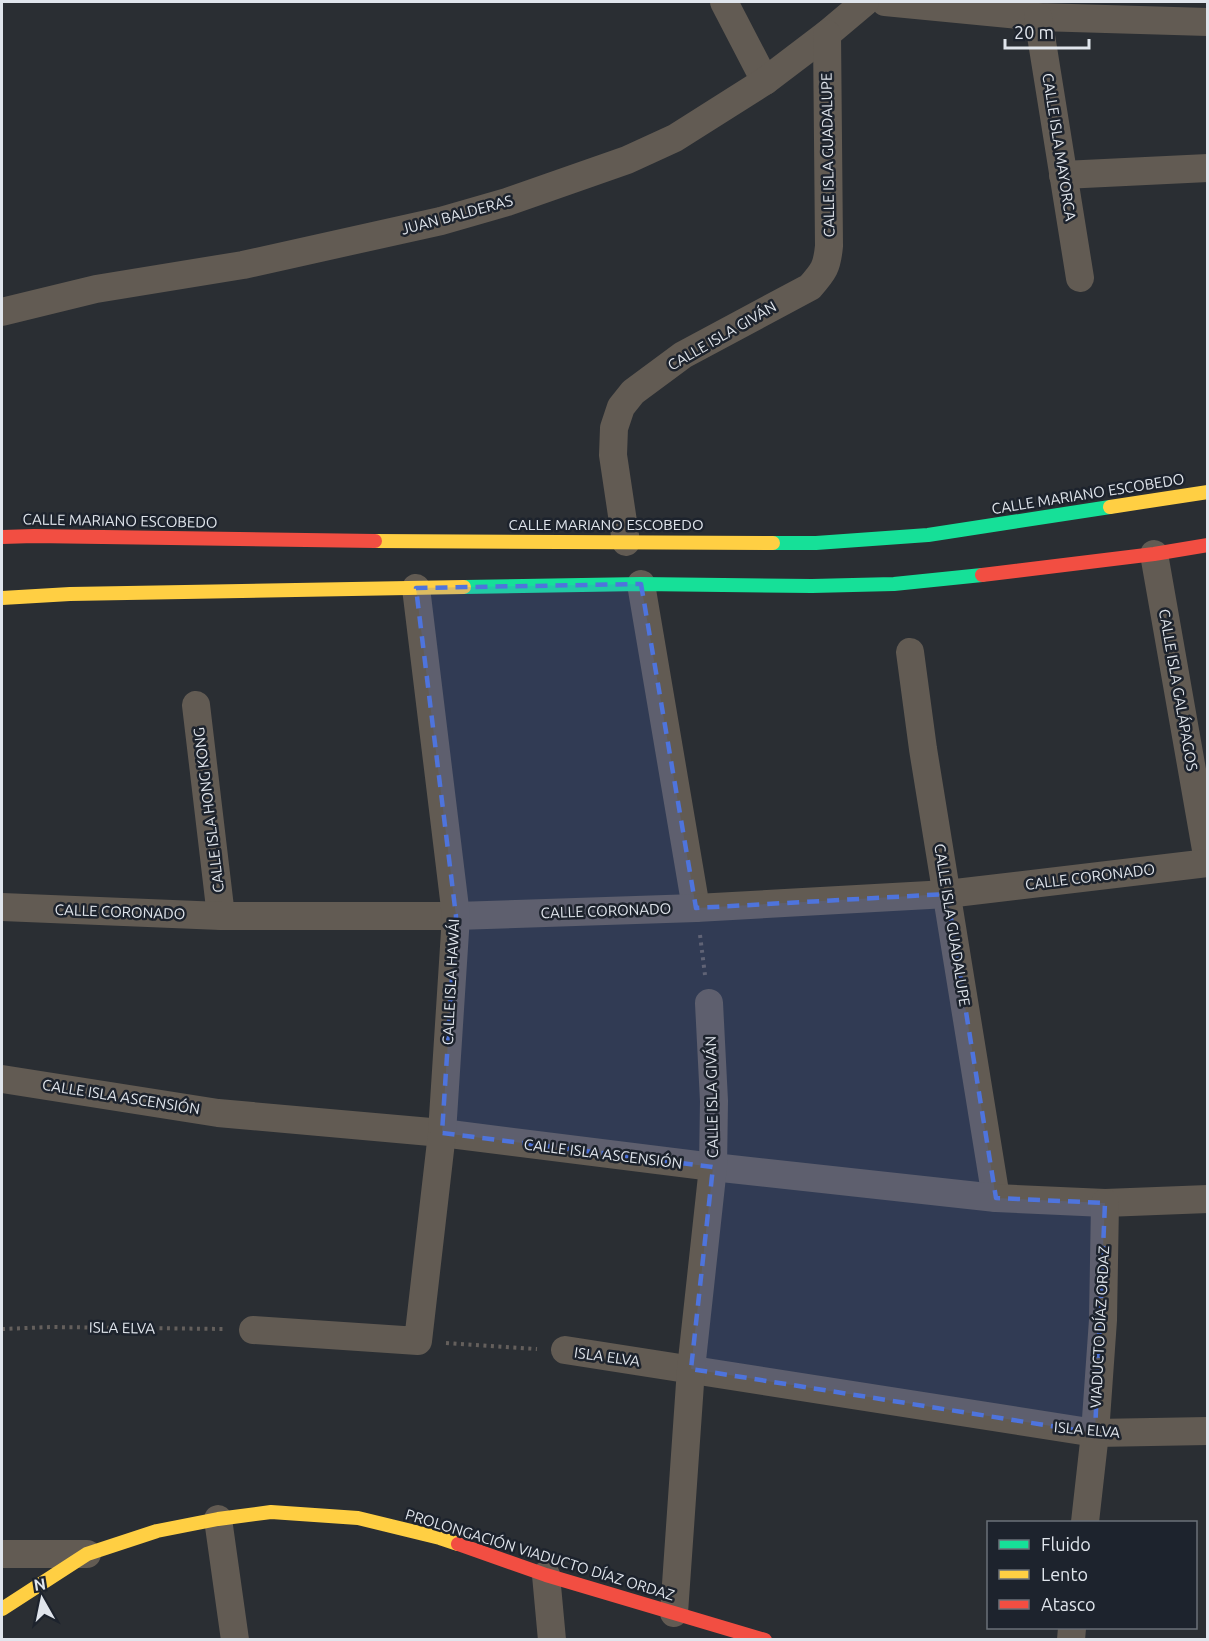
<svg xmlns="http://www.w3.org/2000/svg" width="1209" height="1641" viewBox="0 0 1209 1641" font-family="Ubuntu,sans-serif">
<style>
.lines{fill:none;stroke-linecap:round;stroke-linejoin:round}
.path{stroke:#645f5c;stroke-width:4;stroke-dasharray:3 4.5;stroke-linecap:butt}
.street{stroke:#625b53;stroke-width:28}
.fast{stroke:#16e098;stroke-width:14}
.slow{stroke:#ffcf43;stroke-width:14}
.jam{stroke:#f24e42;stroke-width:14}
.marked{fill:#4e74dd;fill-opacity:0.2;stroke:#4e74dd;stroke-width:4.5;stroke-dasharray:12 8;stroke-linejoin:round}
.labels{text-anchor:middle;stroke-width:5;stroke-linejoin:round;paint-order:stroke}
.street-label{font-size:15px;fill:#e0e5ec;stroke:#1d232d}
</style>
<rect width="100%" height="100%" fill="#2a2e33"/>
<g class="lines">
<g class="path">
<polyline points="700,935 705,975"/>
<polyline points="2,1329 51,1327 225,1329"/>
<polyline points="446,1343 537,1349"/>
</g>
<g class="street">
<polyline points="724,2 765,81"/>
<polyline points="885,2 1038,17 1208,22"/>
<polyline points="1038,17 1080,278"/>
<polyline points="1063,175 1208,168"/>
<polyline points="2,312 96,289 243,265 441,221 507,202 627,160 675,138 765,81 827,34 865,2"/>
<path d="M626,542l-13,-87 1,-27 7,-21 12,-15 50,-37 127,-68c14,-16 17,-20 19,-41l-2,-212"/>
<polyline points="1154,554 1208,861"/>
<polyline points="641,584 696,908"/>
<polyline points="910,652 923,749 996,1198"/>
<polyline points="196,705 221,916"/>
<polyline points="2,907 221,916 456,916 696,908 947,894 1208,863"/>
<polyline points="2,1079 218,1113 442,1133 713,1167 996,1198 1105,1203 1208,1199"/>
<polyline points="253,1330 418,1341 442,1133 456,916 416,588"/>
<polyline points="565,1350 1095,1433 1208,1431"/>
<polyline points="218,1519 235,1640"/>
<polyline points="1085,1522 1095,1433 1103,1320 1105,1203"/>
<polyline points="2,1554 87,1554"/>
<polyline points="546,1575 552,1640"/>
<polyline points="674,1613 691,1369 713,1167 714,1101 709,1003"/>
<polyline points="1071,1640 1072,1628"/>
</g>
<g class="fast">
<polyline points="773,543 816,543 928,535 1110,507"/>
<polyline points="464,587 641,584 812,586 894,584 982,575"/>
</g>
<g class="slow">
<polyline points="1110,507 1208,492"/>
<polyline points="375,541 773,543"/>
<polyline points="2,598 70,594 464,587"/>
<polyline points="2,1609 87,1554 157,1531 218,1519 271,1512 358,1518 440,1538 458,1544"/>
</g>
<g class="jam">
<polyline points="2,537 34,536 375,541"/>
<polyline points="982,575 1154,554 1208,545"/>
<polyline points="458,1544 546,1575 765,1640"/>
</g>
</g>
<path class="marked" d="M641,584l55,324 251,-14 49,304 109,5 -10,230 -404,-64 22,-202 -271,-34 14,-217 -40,-328z"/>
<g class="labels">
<g class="street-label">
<text transform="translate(1059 147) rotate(81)" y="5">CALLE ISLA MAYORCA</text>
<text transform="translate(828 155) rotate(-91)" y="5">CALLE ISLA GUADALUPE</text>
<text transform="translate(457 215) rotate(-15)" y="5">JUAN BALDERAS</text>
<text transform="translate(722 336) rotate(-30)" y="5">CALLE ISLA GIVÁN</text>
<text transform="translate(1088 494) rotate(-9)" y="5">CALLE MARIANO ESCOBEDO</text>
<text transform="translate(120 521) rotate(1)" y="5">CALLE MARIANO ESCOBEDO</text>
<text x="606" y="530">CALLE MARIANO ESCOBEDO</text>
<text transform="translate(1178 690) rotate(80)" y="5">CALLE ISLA GALÁPAGOS</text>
<text transform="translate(209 810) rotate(-97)" y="5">CALLE ISLA HONG KONG</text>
<text transform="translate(1090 877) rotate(-7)" y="5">CALLE CORONADO</text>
<text transform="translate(606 911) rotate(-2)" y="5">CALLE CORONADO</text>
<text transform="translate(120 912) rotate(2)" y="5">CALLE CORONADO</text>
<text transform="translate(952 925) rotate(81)" y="5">CALLE ISLA GUADALUPE</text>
<text transform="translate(451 982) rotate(-87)" y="5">CALLE ISLA HAWÁI</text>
<text transform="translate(121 1097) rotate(9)" y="5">CALLE ISLA ASCENSIÓN</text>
<text transform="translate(712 1097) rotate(-91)" y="5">CALLE ISLA GIVÁN</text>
<text transform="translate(603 1154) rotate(7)" y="5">CALLE ISLA ASCENSIÓN</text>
<text transform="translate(1100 1327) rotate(-87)" y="5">VIADUCTO DÍAZ ORDAZ</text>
<text transform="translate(122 1328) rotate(1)" y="5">ISLA ELVA</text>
<text transform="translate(607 1357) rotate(8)" y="5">ISLA ELVA</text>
<text transform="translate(1087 1430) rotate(5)" y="5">ISLA ELVA</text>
<text transform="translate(540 1555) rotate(17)" y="5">PROLONGACIÓN VIADUCTO DÍAZ ORDAZ</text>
</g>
</g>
<rect width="1209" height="1641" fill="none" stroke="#e0e5ec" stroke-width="6"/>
<rect x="987" y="1521" width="210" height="108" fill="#1d232d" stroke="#6b7179" stroke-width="1.5"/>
<rect x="999" y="1540" width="30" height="9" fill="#16e098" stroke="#6b7179" stroke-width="1.5"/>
<text x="1041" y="1551" font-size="18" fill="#e0e5ec">Fluido</text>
<rect x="999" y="1570" width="30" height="9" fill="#ffcf43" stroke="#6b7179" stroke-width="1.5"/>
<text x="1041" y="1581" font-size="18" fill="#e0e5ec">Lento</text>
<rect x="999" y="1600" width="30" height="9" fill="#f24e42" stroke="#6b7179" stroke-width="1.5"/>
<text x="1041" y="1611" font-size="18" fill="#e0e5ec">Atasco</text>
<g transform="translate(42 1599) rotate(351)" stroke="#1d232d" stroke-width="4.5" paint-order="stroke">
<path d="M0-4.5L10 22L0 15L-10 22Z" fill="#e0e5ec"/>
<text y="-9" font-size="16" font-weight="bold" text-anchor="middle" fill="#e0e5ec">N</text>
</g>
<path d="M1005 39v9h84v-9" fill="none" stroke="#e0e5ec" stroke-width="3"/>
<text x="1014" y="39" font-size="18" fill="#e0e5ec" stroke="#1d232d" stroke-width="4.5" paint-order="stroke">20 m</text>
</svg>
